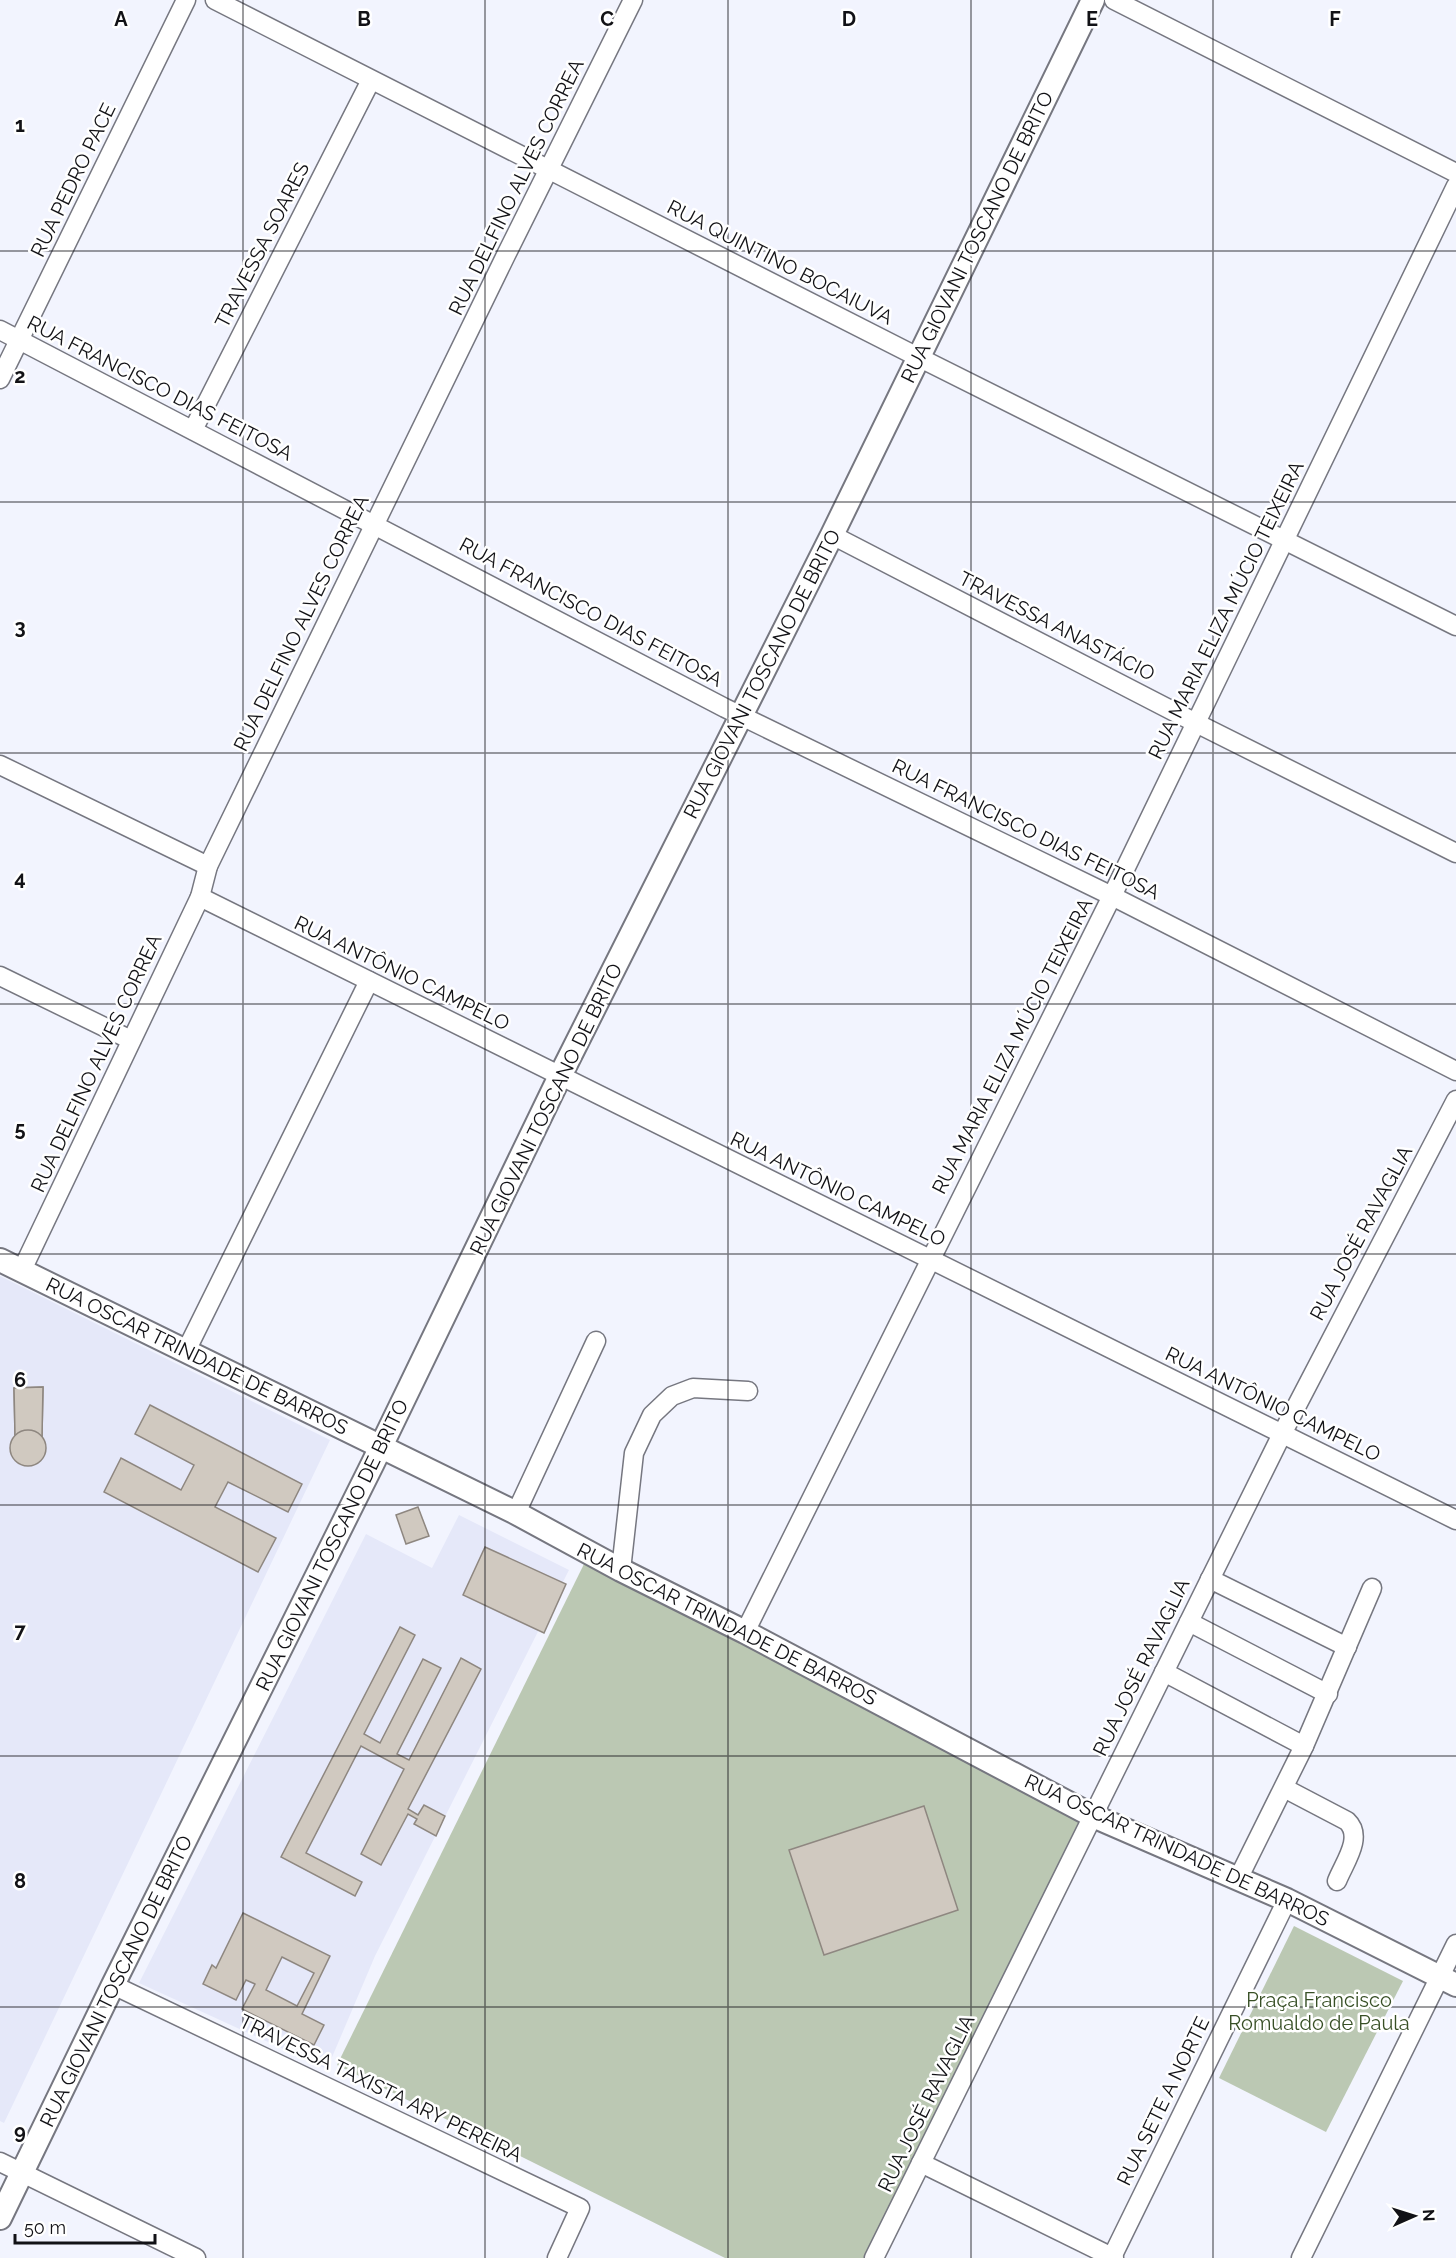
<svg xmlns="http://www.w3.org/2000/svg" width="1456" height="2258" viewBox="0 0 1456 2258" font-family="Raleway,sans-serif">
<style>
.built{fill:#e5e8f9}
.green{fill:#bbc8b3}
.building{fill:#d0c9c0;stroke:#8e8780;stroke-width:1.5;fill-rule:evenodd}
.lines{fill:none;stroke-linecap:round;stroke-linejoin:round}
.minor-casing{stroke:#767780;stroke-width:21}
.major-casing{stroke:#767780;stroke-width:26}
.minor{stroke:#fff;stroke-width:18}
.major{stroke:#fff;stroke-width:22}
.grid{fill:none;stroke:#121216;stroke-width:1.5;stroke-opacity:0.55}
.labels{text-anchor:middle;stroke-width:5;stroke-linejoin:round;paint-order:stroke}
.street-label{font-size:20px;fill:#121216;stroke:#fff}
.park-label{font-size:20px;fill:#374f25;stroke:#fff}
.grid-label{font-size:20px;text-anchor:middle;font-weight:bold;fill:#121216;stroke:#fff;stroke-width:5;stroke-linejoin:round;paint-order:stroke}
</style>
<rect width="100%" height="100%" fill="#f2f4fe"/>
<g class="built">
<polygon points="0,1276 330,1440 4,2123 0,2121"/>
<polygon points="459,1515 569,1570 375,1956 327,2069 139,1983 366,1534 432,1568"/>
</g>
<g class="green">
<polygon points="585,1562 1093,1816 866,2258 725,2258 337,2065"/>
<polygon points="1294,1926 1403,1981 1326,2132 1219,2078"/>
</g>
<g class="building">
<polygon points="43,1387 42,1436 37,1432 26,1430 15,1435 14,1388"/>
<polygon points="43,1387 42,1436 15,1435 14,1388"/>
<polygon points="150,1405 302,1484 288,1512 228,1482 215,1507 276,1538 258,1572 104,1492 121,1458 181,1490 194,1465 135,1434"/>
<circle cx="28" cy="1448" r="18"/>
<polygon points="418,1507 429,1536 406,1544 396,1515"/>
<polygon points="485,1547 566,1584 544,1633 463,1595"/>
<polygon points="400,1627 415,1635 364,1734 380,1743 423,1659 441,1668 397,1754 409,1760 461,1658 481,1669 408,1809 418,1815 424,1805 445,1816 436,1836 414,1824 417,1819 408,1814 381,1865 361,1854 404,1769 361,1746 306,1853 362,1882 355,1896 281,1857"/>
<polygon points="924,1806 958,1910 824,1955 789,1850"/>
<path d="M243,1913l87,43 -28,58 22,11 -10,20 -72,-36 13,-25 -9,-4 -10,20 -33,-16 9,-19 4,3zM282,1957l32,16 -17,33 -31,-16z"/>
</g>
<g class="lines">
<defs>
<g id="minor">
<polyline points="215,0 906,351 1456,626"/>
<polyline points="1114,0 1456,173"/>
<polyline points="0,330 725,708 1112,896 1456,1071"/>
<polyline points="0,379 186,0"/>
<polyline points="193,430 371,80"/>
<polyline points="832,535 1196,723 1456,853"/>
<polyline points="0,765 208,866"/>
<polyline points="200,897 1456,1520"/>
<polyline points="0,976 131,1040"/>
<polyline points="22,1270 200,897 208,866 506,255 633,0"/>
<polyline points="186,1351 369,981"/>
<polyline points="516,1513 596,1341"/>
<polyline points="621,1570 634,1453 652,1415 672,1396 693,1388 748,1391"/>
<polyline points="1210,1579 1347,1647"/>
<polyline points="1189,1622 1328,1694"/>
<polyline points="745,1632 1112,896 1456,186"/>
<polyline points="1164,1672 1304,1746 1239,1877"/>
<polyline points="1304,1746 1372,1588"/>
<path d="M1284,1788l63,33c17,16 -3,42 -10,60"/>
<polyline points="113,1985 580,2208 557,2258"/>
<polyline points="0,2162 196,2258"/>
<polyline points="921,2163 1114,2258"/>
<polyline points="1112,2257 1287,1900"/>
<polyline points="874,2258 1282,1434 1456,1100"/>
<polyline points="1301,2258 1456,1944"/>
</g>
<g id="major">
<polyline points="0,1260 516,1513 621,1570 745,1632 1093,1816 1287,1900 1456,1985"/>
<polyline points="0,2218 113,1985 373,1463 560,1076 832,535 1093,0"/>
</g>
</defs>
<use href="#minor" class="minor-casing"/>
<use href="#major" class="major-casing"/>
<use href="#minor" class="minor"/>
<use href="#major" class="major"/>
</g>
<path class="grid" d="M243,0v2258M485,0v2258M728,0v2258M971,0v2258M1213,0v2258M0,251h1456M0,502h1456M0,753h1456M0,1004h1456M0,1254h1456M0,1505h1456M0,1756h1456M0,2007h1456"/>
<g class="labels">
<g class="street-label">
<text transform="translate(73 180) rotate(-64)" y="7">RUA PEDRO PACE</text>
<text transform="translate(516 187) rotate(-64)" y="7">RUA DELFINO ALVES CORREA</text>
<text transform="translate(977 237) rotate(-64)" y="7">RUA GIOVANI TOSCANO DE BRITO</text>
<text transform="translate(262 245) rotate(-63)" y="7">TRAVESSA SOARES</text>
<text transform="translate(780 262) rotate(27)" y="7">RUA QUINTINO BOCAIUVA</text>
<text transform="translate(160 388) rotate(27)" y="7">RUA FRANCISCO DIAS FEITOSA</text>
<text transform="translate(1226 610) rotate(-64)" y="7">RUA MARIA ELIZA MÚCIO TEIXEIRA</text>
<text transform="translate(591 612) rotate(28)" y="7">RUA FRANCISCO DIAS FEITOSA</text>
<text transform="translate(301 623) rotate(-64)" y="7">RUA DELFINO ALVES CORREA</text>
<text transform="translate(1057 626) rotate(27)" y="7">TRAVESSA ANASTÁCIO</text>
<text transform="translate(762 674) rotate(-63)" y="7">RUA GIOVANI TOSCANO DE BRITO</text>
<text transform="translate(1026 829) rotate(26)" y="7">RUA FRANCISCO DIAS FEITOSA</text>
<text transform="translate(402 973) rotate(26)" y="7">RUA ANTÔNIO CAMPELO</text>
<text transform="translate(1012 1046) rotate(-63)" y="7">RUA MARIA ELIZA MÚCIO TEIXEIRA</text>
<text transform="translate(96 1063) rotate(-65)" y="7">RUA DELFINO ALVES CORREA</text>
<text transform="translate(546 1109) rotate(-64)" y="7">RUA GIOVANI TOSCANO DE BRITO</text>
<text transform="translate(838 1189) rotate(26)" y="7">RUA ANTÔNIO CAMPELO</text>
<text transform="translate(1361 1233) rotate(-62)" y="7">RUA JOSÉ RAVAGLIA</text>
<text transform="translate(197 1356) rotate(26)" y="7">RUA OSCAR TRINDADE DE BARROS</text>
<text transform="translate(1273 1404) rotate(26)" y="7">RUA ANTÔNIO CAMPELO</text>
<text transform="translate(332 1545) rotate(-64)" y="7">RUA GIOVANI TOSCANO DE BRITO</text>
<text transform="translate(727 1624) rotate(27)" y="7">RUA OSCAR TRINDADE DE BARROS</text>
<text transform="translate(1141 1667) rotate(-64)" y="7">RUA JOSÉ RAVAGLIA</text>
<text transform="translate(1177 1850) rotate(25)" y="7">RUA OSCAR TRINDADE DE BARROS</text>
<text transform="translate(116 1981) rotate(-64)" y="7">RUA GIOVANI TOSCANO DE BRITO</text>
<text transform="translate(381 2088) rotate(26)" y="7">TRAVESSA TAXISTA ARY PEREIRA</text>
<text transform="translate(1163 2101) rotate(-64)" y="7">RUA SETE A NORTE</text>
<text transform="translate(926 2103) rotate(-64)" y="7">RUA JOSÉ RAVAGLIA</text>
</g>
<g class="park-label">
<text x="1319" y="2007">Praça Francisco<tspan x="1319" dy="23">Romualdo de Paula</tspan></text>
</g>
</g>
<g class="grid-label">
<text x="121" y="26">A</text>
<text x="364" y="26">B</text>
<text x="607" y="26">C</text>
<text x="849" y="26">D</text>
<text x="1092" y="26">E</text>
<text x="1335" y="26">F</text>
<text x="20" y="132">1</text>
<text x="20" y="383">2</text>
<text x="20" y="634">3</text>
<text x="20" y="885">4</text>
<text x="20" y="1136">5</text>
<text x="20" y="1387">6</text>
<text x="20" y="1638">7</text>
<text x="20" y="1888">8</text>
<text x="20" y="2139">9</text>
</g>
<g transform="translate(1414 2216) rotate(87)" stroke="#ffffff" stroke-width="4.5" paint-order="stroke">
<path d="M0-4.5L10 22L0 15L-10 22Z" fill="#121216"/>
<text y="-9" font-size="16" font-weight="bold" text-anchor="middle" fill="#121216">N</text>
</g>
<path d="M15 2234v9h140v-9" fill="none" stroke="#121216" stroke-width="3"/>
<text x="24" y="2234" font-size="18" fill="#121216" stroke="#ffffff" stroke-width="4.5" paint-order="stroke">50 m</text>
</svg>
